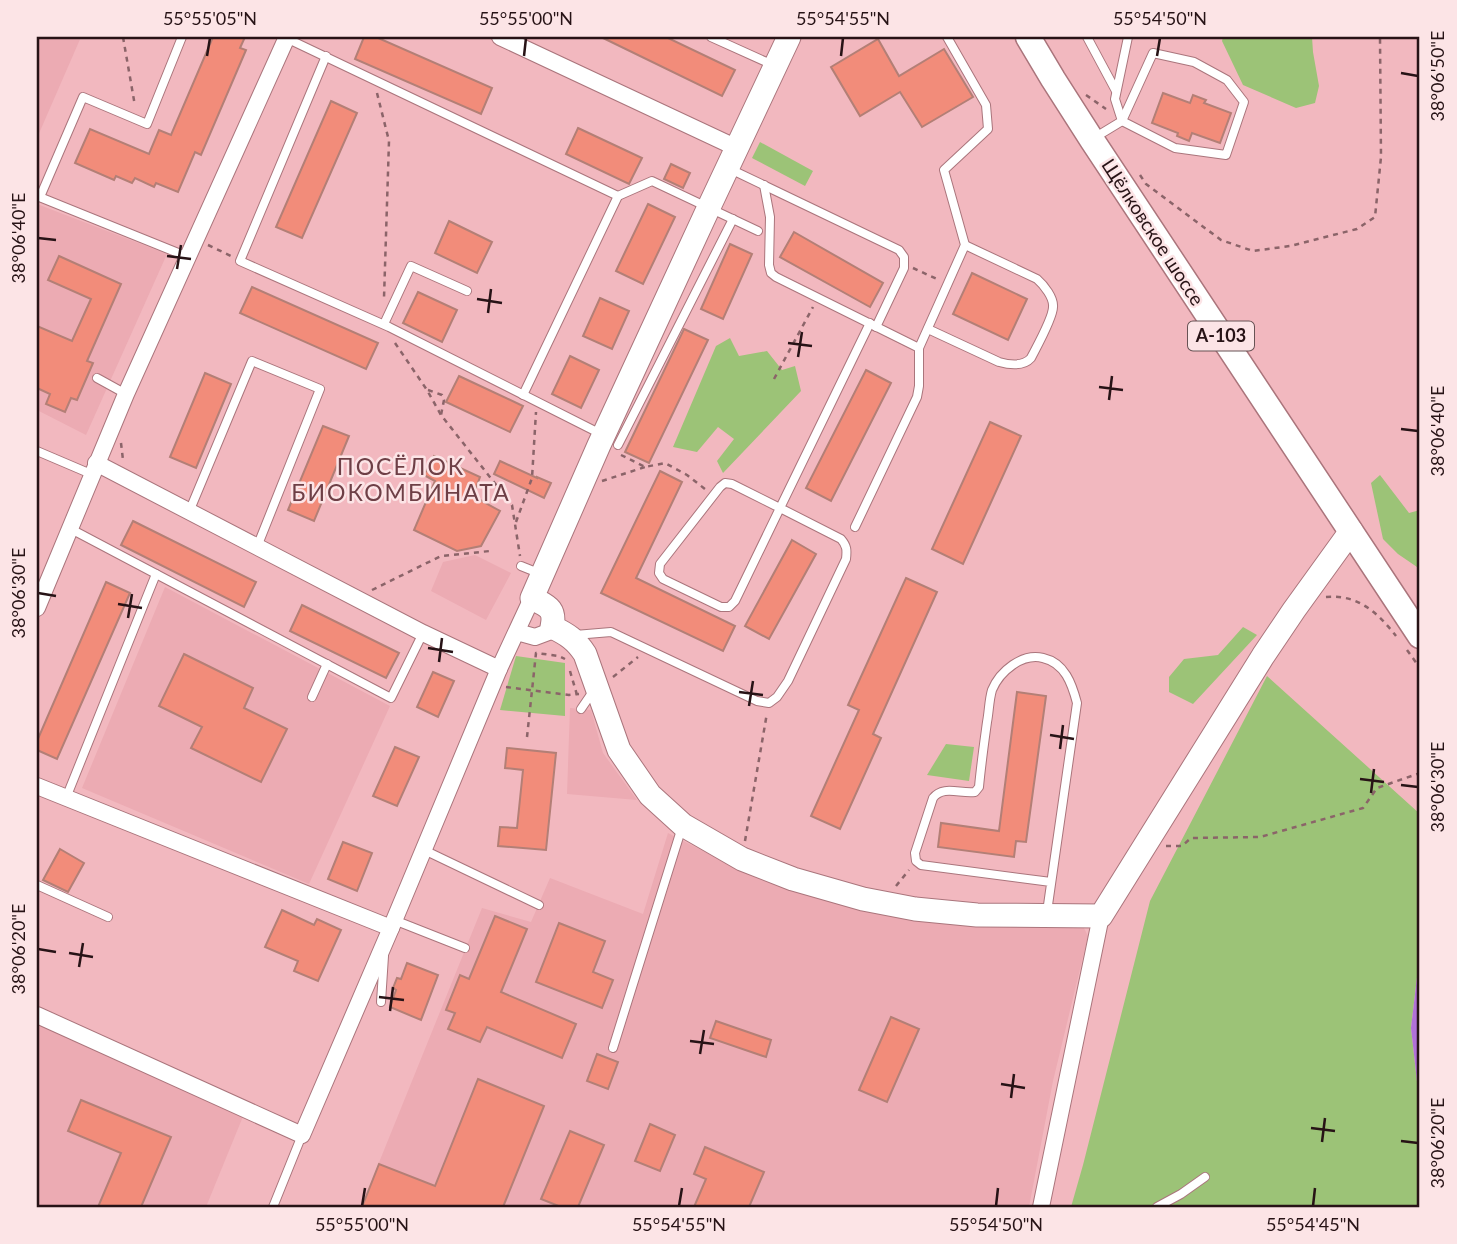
<svg xmlns="http://www.w3.org/2000/svg" width="1457" height="1244" viewBox="0 0 1457 1244" font-family="Lato,sans-serif">
<style>
.built{fill:#ecabb3}
.green{fill:#9cc377}
.water{fill:#b071d8}
.building{fill:#f28c7a;stroke:#b37f76;stroke-width:2}
.lines{fill:none;stroke-linecap:round;stroke-linejoin:round}
.lane-casing{stroke:#aa757c;stroke-width:10}
.street-casing{stroke:#aa757c;stroke-width:18}
.secondary-casing{stroke:#aa757c;stroke-width:25}
.primary-casing{stroke:#aa757c;stroke-width:27}
.path{stroke:#8b6469;stroke-width:2.5;stroke-dasharray:5 5;stroke-linecap:butt}
.lane{stroke:#fff;stroke-width:8}
.street{stroke:#fff;stroke-width:16}
.secondary{stroke:#fff;stroke-width:23}
.primary{stroke:#fff;stroke-width:24}
.ticks{fill:none;stroke:#271316;stroke-width:2.5}
.labels{text-anchor:middle;stroke-width:5;stroke-linejoin:round;paint-order:stroke}
.shield{fill:#fce4e6;stroke:#675254;stroke-width:2}
.shield-label{font-size:18px;font-weight:bold;fill:#271316}
.street-label{font-size:19px;fill:#271316;stroke:#fce4e6}
.quarter-label{font-size:23px;letter-spacing:2px;fill:#6e3f46;stroke:#fce4e6}
.neatline{fill:none;stroke:#271316;stroke-width:2.5}
.ticks-label{font-size:18px;text-anchor:middle;fill:#271316}
</style>
<rect width="100%" height="100%" fill="#f2b8bf"/>
<g class="built">
<polygon points="37,37 81,37 37,138"/>
<polygon points="37,204 167,254 86,435 37,410"/>
<polygon points="475,555 511,573 486,620 431,591 443,562"/>
<polygon points="165,587 390,706 309,884 82,788"/>
<polygon points="570,708 591,710 603,753 637,800 567,794"/>
<polygon points="668,833 730,865 851,906 912,921 1083,926 1088,936 1053,1081 1029,1207 361,1207 482,908 531,922 550,878 643,914"/>
<polygon points="37,1018 244,1114 206,1207 37,1207"/>
</g>
<g class="green">
<polygon points="1223,37 1312,37 1313,52 1319,86 1315,103 1296,108 1243,85 1222,41"/>
<polygon points="760,142 813,171 805,186 752,158"/>
<polygon points="730,338 739,356 767,351 782,370 795,366 801,391 723,473 717,461 734,439 718,427 697,452 673,447 716,346"/>
<polygon points="1380,475 1409,513 1420,510 1420,582 1417,567 1398,554 1383,539 1371,483"/>
<polygon points="1243,627 1257,635 1193,704 1169,692 1169,677 1184,659 1218,655"/>
<polygon points="516,656 565,663 565,716 500,710"/>
<polygon points="1267,676 1420,814 1420,952 1411,1028 1420,1108 1420,1207 1071,1207 1083,1165 1150,901"/>
<polygon points="946,744 974,747 969,781 927,775"/>
</g>
<polygon class="water" points="1420,952 1420,1108 1411,1028"/>
<g class="building">
<polygon points="213,37 245,37 240,48 246,50 201,155 195,152 178,192 156,183 154,187 135,178 132,183 116,176 114,180 75,163 90,129 149,154 159,130 171,135"/>
<polygon points="364,37 376,37 492,88 481,114 355,59"/>
<polygon points="601,37 666,37 735,70 722,96"/>
<polygon points="878,39 899,76 944,49 973,97 922,127 900,92 860,116 831,67"/>
<polygon points="1163,93 1190,103 1193,95 1206,100 1204,103 1231,113 1220,143 1192,133 1189,141 1177,136 1178,133 1152,123"/>
<polygon points="331,101 357,113 302,238 276,227"/>
<polygon points="578,128 642,158 629,184 566,154"/>
<polygon points="671,164 690,173 683,188 664,179"/>
<polygon points="648,204 675,217 643,284 616,271"/>
<polygon points="449,221 492,242 477,273 435,253"/>
<polygon points="794,232 883,283 870,307 780,257"/>
<polygon points="730,244 752,254 723,319 701,309"/>
<polygon points="59,256 121,284 87,361 93,363 77,400 71,398 65,412 46,404 50,394 37,388 37,326 72,341 91,299 48,280"/>
<polygon points="972,273 1027,299 1008,340 953,314"/>
<polygon points="252,287 378,343 366,369 240,313"/>
<polygon points="418,292 457,310 442,342 403,323"/>
<polygon points="600,298 629,311 612,349 583,336"/>
<polygon points="684,329 708,340 649,463 625,452"/>
<polygon points="570,356 599,370 581,408 552,394"/>
<polygon points="866,370 891,383 831,501 806,488"/>
<polygon points="205,373 231,384 196,468 170,457"/>
<polygon points="459,376 523,406 510,432 446,402"/>
<polygon points="990,422 1021,436 963,564 932,549"/>
<polygon points="323,426 349,436 314,521 288,510"/>
<polygon points="434,456 480,477 473,496 500,511 481,546 457,551 414,530 435,481 424,475"/>
<polygon points="500,461 537,478 537,477 551,483 544,498 494,474"/>
<polygon points="660,471 682,482 636,578 735,626 723,651 601,593"/>
<polygon points="133,521 256,582 244,607 121,545"/>
<polygon points="792,540 816,554 769,639 745,626"/>
<polygon points="906,578 937,592 873,734 881,738 840,829 811,816 859,710 848,705"/>
<polygon points="106,582 130,593 57,759 37,750 37,741"/>
<polygon points="302,605 399,653 386,678 290,631"/>
<polygon points="184,654 253,688 244,708 287,729 261,782 191,748 202,727 159,706"/>
<polygon points="433,672 454,681 438,717 417,707"/>
<polygon points="1017,692 1046,696 1026,842 1016,841 1014,857 938,847 941,823 999,831"/>
<polygon points="395,747 419,757 397,806 373,796"/>
<polygon points="507,748 556,753 546,850 498,846 500,827 517,828 523,770 505,768"/>
<polygon points="343,842 372,853 357,891 328,879"/>
<polygon points="60,849 84,863 68,892 43,880"/>
<polygon points="282,910 314,925 317,919 341,930 318,981 294,971 298,961 265,947"/>
<polygon points="495,916 527,929 501,992 576,1024 562,1058 487,1027 480,1042 448,1029 455,1013 446,1010 460,975 469,979"/>
<polygon points="559,923 605,941 593,972 613,980 602,1008 536,982"/>
<polygon points="407,963 438,975 421,1020 390,1007 396,990 393,988 397,978 401,979"/>
<polygon points="891,1017 919,1029 887,1102 859,1090"/>
<polygon points="716,1021 771,1040 766,1057 710,1038"/>
<polygon points="597,1054 618,1062 608,1089 587,1081"/>
<polygon points="478,1079 544,1106 503,1207 362,1207 379,1164 435,1186"/>
<polygon points="81,1100 171,1137 141,1207 98,1207 121,1153 68,1131"/>
<polygon points="650,1124 675,1135 660,1171 635,1161"/>
<polygon points="570,1131 604,1145 578,1207 561,1207 541,1199"/>
<polygon points="705,1147 764,1172 749,1207 694,1207 706,1179 694,1174"/>
</g>
<g class="lines">
<defs>
<g id="lane">
<polyline points="711,37 773,65"/>
<polyline points="1087,37 1116,91"/>
<polyline points="286,38 618,196"/>
<polygon points="1153,53 1194,62 1227,80 1244,102 1226,155 1175,148 1122,121"/>
<polyline points="326,56 240,261 389,327 601,434"/>
<polyline points="1094,138 1122,121 1115,99 1128,37"/>
<polyline points="730,169 899,250 904,257 904,268 876,327"/>
<polyline points="764,185 770,217 769,265 771,273 776,277 919,348 919,386 917,397 855,527"/>
<polyline points="37,196 188,257"/>
<polyline points="40,197 83,97 147,124 182,37"/>
<polyline points="384,324 411,266 467,291"/>
<path d="M928,329l71,33c11,3 24,5 32,-4 5,-10 22,-40 22,-51 1,-9 -9,-22 -16,-28l-72,-34"/>
<polyline points="919,348 965,245 944,170 988,129 986,105 947,37"/>
<polyline points="97,378 126,394"/>
<polyline points="523,395 618,196 652,181 758,231"/>
<polyline points="618,445 733,219"/>
<polyline points="37,451 91,474"/>
<polyline points="189,512 252,361 320,389 257,547"/>
<polyline points="69,528 391,698 423,633"/>
<polyline points="521,566 541,574"/>
<path d="M575,635l36,-3 146,69 12,2 8,-6 11,-16 58,-122c1,-9 1,-13 -5,-20l-61,-31 -45,93 -6,6h-8l-58,-28 -4,-6 1,-9 60,-77 5,-4 7,1 48,24 90,-185"/>
<polyline points="312,697 327,664"/>
<polyline points="581,709 594,690"/>
<polyline points="66,798 156,574"/>
<polyline points="424,850 539,905"/>
<polyline points="37,885 108,917"/>
<path d="M1047,912l30,-209c-5,-19 -12,-40 -34,-45 -21,-5 -43,13 -51,32 -3,10 -3,22 -5,32 -3,22 -6,43 -8,65l-4,5c-15,2 -32,-7 -42,6l-18,55 1,8 5,4 130,17"/>
<polyline points="394,920 465,948"/>
<polyline points="381,1002 384,956"/>
<polyline points="613,1048 682,827"/>
<polyline points="273,1207 302,1135"/>
<polyline points="1157,1207 1181,1194 1205,1177"/>
</g>
<g id="street">
<polyline points="500,37 737,148"/>
<polyline points="96,463 423,633 499,669"/>
<polyline points="37,608 126,394 287,37"/>
<polyline points="517,632 535,637 551,631 552,627"/>
<polyline points="37,786 391,928"/>
<polyline points="37,1015 302,1135 391,928 499,669 532,598"/>
<polyline points="1041,1207 1101,916"/>
</g>
<path id="secondary" d="M789,37l-80,170 -110,238 -67,153c15,8 24,10 20,29 15,7 24,13 33,27l34,96 31,45 33,30 59,34 51,20 70,20 52,10 62,6 124,1 162,-260 31,-46 57,-79"/>
<polyline id="primary" points="1028,37 1053,79 1092,140 1420,636"/>
</defs>
<use href="#lane" class="lane-casing"/>
<use href="#street" class="street-casing"/>
<use href="#secondary" class="secondary-casing"/>
<use href="#primary" class="primary-casing"/>
<g class="path">
<polyline points="123,37 135,106"/>
<polyline points="377,93 389,141 384,298"/>
<polyline points="1086,95 1106,109"/>
<polyline points="1140,175 1146,184 1221,240 1253,251 1290,246 1357,229 1375,217 1381,157 1380,37"/>
<polyline points="208,245 231,256"/>
<polyline points="913,268 939,280"/>
<polyline points="395,343 427,390 441,415 512,505 520,556"/>
<polyline points="774,379 813,307"/>
<polyline points="428,390 442,395 444,400 441,415"/>
<polyline points="121,443 123,460"/>
<polyline points="621,455 645,467 665,463 687,475 705,489"/>
<polyline points="602,481 645,467"/>
<polyline points="516,522 532,478 536,412"/>
<polyline points="372,590 441,556 490,551"/>
<path d="M1326,597c32,-3 52,16 70,39"/>
<polyline points="1407,650 1420,668"/>
<polyline points="570,671 577,695"/>
<polyline points="613,677 638,657"/>
<polyline points="506,687 569,695 579,694"/>
<polyline points="527,737 536,653 559,656 565,659"/>
<polyline points="745,841 767,713"/>
<polyline points="1166,846 1182,846 1191,838 1260,837 1363,808 1377,788 1420,773"/>
<polyline points="896,886 909,870"/>
</g>
<use href="#lane" class="lane"/>
<use href="#street" class="street"/>
<use href="#secondary" class="secondary"/>
<use href="#primary" class="primary"/>
</g>
<path class="ticks" d="M207,56l3,-18M524,56l2,-18M841,56l2,-18M1157,56l3,-18M1401,73l17,3M38,238l18,2M167,256l24,3M177,269l4,-24M477,299l25,4M488,313l3,-24M788,343l24,3M798,357l4,-25M1099,387l24,3M1109,400l3,-24M1401,429l17,2M38,593l18,3M118,604l24,4M128,618l4,-24M428,648l25,4M439,662l3,-24M739,692l24,3M749,706l4,-25M1050,735l24,4M1060,749l3,-24M1360,779l24,3M1401,785l17,2M1371,793l3,-24M38,949l18,3M69,953l24,4M79,967l4,-24M379,997l25,3M390,1011l3,-24M690,1041l24,3M700,1054l4,-24M1001,1084l24,4M1011,1098l3,-24M1311,1128l24,3M1401,1141l17,2M1322,1142l3,-24M362,1206l3,-18M679,1206l3,-18M996,1206l2,-18M1313,1206l2,-18"/>
<g class="labels">
<rect class="shield" x="1188" y="321.5" width="66" height="29" rx="5"/>
<g class="shield-label">
<text x="1221" y="342">А-103</text>
</g>
<g class="street-label">
<text transform="translate(1153 232) rotate(57)" y="7">Щёлковское шоссе</text>
</g>
<g class="quarter-label">
<text x="401" y="475">ПОСЁЛОК<tspan x="401" dy="26">БИОКОМБИНАТА</tspan></text>
</g>
</g>
<rect width="1457" height="1244" fill="none" stroke="#fce4e6" stroke-width="77"/>
<rect x="38" y="38" width="1380" height="1168" class="neatline"/>
<g class="ticks-label">
<text x="210" y="25">55°55'05"N</text>
<text x="526" y="25">55°55'00"N</text>
<text x="843" y="25">55°54'55"N</text>
<text x="1160" y="25">55°54'50"N</text>
<text transform="translate(1438 76) rotate(-90)" y="6">38°06'50"E</text>
<text transform="translate(19 238) rotate(-90)" y="6">38°06'40"E</text>
<text transform="translate(1438 431) rotate(-90)" y="6">38°06'40"E</text>
<text transform="translate(19 593) rotate(-90)" y="6">38°06'30"E</text>
<text transform="translate(1438 787) rotate(-90)" y="6">38°06'30"E</text>
<text transform="translate(19 949) rotate(-90)" y="6">38°06'20"E</text>
<text transform="translate(1438 1143) rotate(-90)" y="6">38°06'20"E</text>
<text x="362" y="1231">55°55'00"N</text>
<text x="679" y="1231">55°54'55"N</text>
<text x="996" y="1231">55°54'50"N</text>
<text x="1313" y="1231">55°54'45"N</text>
</g>
</svg>
